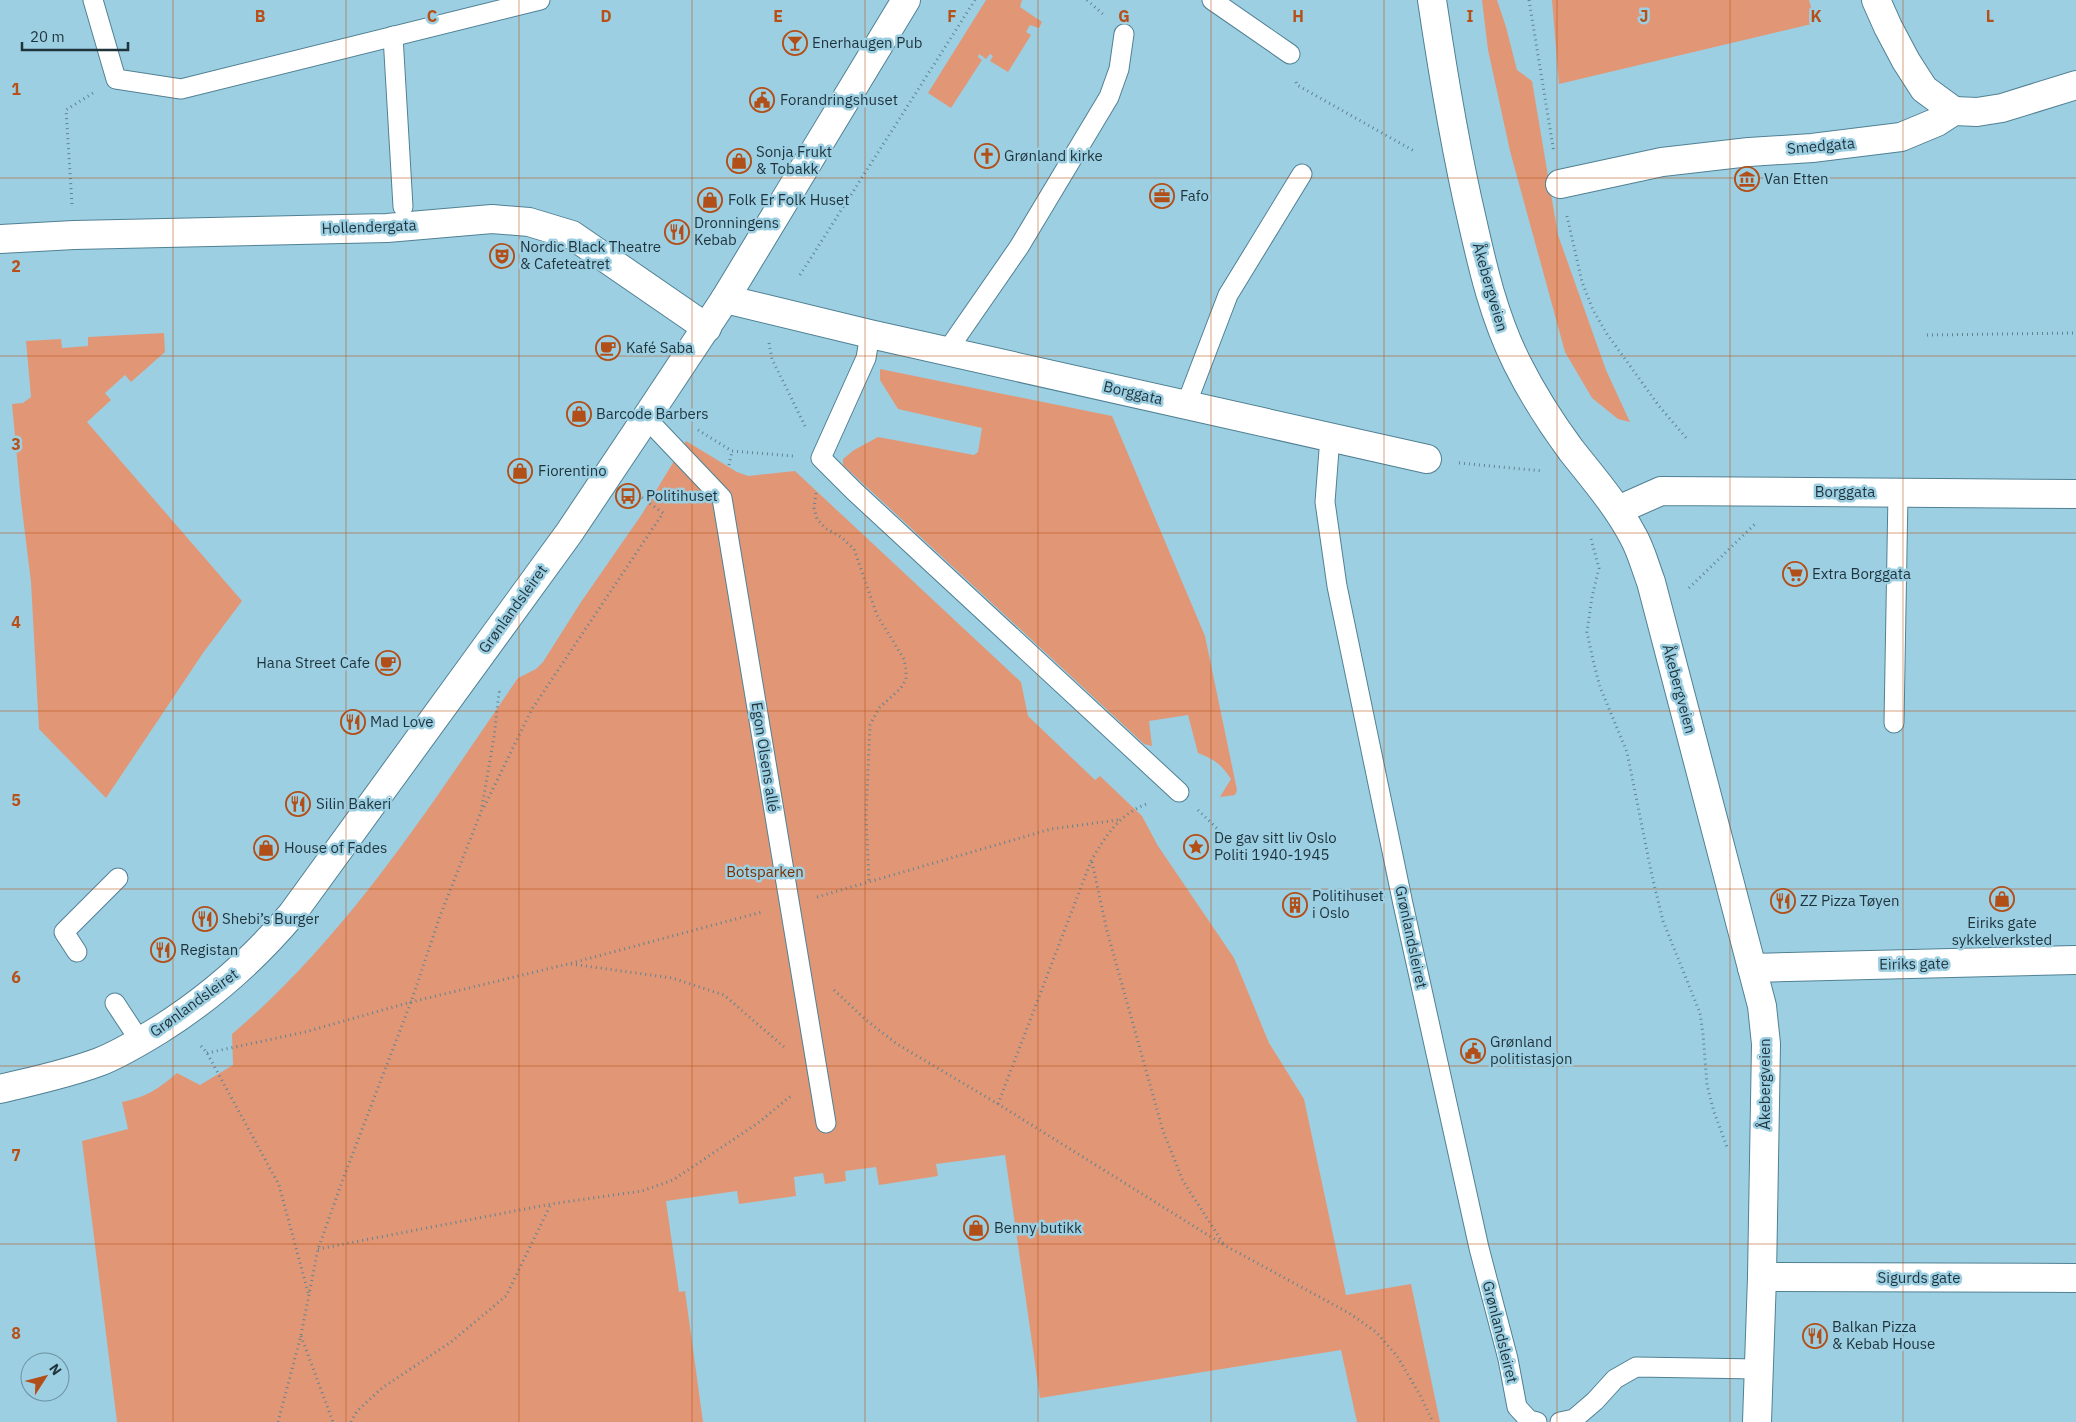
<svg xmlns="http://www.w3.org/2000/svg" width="2076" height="1422" viewBox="0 0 2076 1422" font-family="'IBM Plex Sans',sans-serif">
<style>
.green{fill:#e19776}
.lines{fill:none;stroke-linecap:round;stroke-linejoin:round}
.lane-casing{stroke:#518093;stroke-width:21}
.street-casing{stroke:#518093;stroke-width:30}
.secondary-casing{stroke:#518093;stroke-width:30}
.path{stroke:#608391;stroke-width:3;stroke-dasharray:1 4;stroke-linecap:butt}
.lane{stroke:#fff;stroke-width:19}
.street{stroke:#fff;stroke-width:28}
.secondary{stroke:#fff;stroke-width:28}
.grid{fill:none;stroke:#b65018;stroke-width:1;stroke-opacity:0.55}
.labels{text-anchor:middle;stroke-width:5;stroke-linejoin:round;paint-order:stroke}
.poi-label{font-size:15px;fill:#1f333b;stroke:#9dcfe3;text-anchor:start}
.street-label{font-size:15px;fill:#1f333b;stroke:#9dcfe3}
.park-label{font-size:15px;fill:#7c3000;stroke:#9dcfe3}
.grid-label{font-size:16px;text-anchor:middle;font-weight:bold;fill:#b65018;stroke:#9dcfe3;stroke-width:5;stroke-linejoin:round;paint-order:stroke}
</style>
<rect width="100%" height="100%" fill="#9dcfe3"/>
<g class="green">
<polygon points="986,0 1022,0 1020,7 1042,22 1039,28 1030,25 1026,32 1031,35 1008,72 990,61 993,56 990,54 986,59 979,54 978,57 982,60 951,108 928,93"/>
<polygon points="1482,0 1497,0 1506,27 1517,70 1532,81 1558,235 1606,370 1630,422 1618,419 1592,398 1565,352 1510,151 1488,50"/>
<polygon points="1552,0 1809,0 1816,23 1559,84"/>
<polygon points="164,333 165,352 131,382 125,375 105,393 111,400 87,422 242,601 203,653 106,798 39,729 31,582 21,501 12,404 23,403 31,397 26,341 61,339 62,348 88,346 88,337"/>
<path d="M880,369l232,47 93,220 32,154 -2,5 -15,2 11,-18c-9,-14 -17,-20 -33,-26l-10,-38 -39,6 3,25 -8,-2 -301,-279v-6l11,-9 24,-13 96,18 4,-3 4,-24 -84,-19 -18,-29z"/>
<path d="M686,441l51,31 11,4 47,-5 226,211 7,34 67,64 5,-4 42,40 16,30 76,112 35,85 35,56 42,196 65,-11 29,138h-83l-16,-72 -301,48 -35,-243 -69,9 2,12 -59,9 -3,-18 -31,4 1,10 -21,3 -2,-11 -29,4 2,19 -57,8 -2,-13 -71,10 13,91 6,-1 18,131h-586l-35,-281 46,-12 -6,-27c25,-5 36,-13 55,-29l23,12 33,-20 -1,-31c117,-99 200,-231 286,-356l18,-9 7,-7 38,-60 61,-88z"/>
</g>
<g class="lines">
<defs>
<g id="lane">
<polyline points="93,0 116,79 181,89 540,0"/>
<polyline points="1212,0 1290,54"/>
<polyline points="393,36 403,207"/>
<polyline points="870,334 866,358 821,458 854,491 1179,792"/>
<polyline points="947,351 1019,247 1109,97 1119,69 1124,34"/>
<polyline points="1186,405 1228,295 1302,174"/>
<polyline points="646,418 722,498 826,1123"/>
<polyline points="1330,437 1325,502 1337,586 1403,904 1479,1248 1508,1359 1517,1407 1529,1420 1537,1422"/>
<polyline points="1894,723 1898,493"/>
<polyline points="77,952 64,932 118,878"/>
<polyline points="115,1003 140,1041"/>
<polyline points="1560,1422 1574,1419 1595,1401 1615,1379 1636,1367 1758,1369"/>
</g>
<g id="street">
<polyline points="1876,0 1888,27 1906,61 1924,89 1954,111"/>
<polyline points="1560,184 1662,162 1749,152 1812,148 1901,137 1937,122 1954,111 1977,112 2002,108 2076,85"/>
<polyline points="0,239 74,235 387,228 492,219 529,222 572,235 707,328"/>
<polyline points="725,299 870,334 1427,459"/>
<polyline points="1618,510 1661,491 2076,494"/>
<polyline points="1752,968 2076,960"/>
<polyline points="1762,1277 2076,1278"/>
</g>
<g id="secondary">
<path d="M1432,0c11,74 23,147 40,220 11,49 22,97 45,143 15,30 34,60 54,87 22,28 45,54 62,86 8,14 12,30 18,46l111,424 4,38 -4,233 -5,145"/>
<path d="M0,1089c33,-8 67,-15 99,-27 21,-8 40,-20 60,-32 51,-32 94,-70 133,-116l277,-381 77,-115 79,-119 181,-299"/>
</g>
</defs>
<use href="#lane" class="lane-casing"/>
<use href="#street" class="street-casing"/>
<use href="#secondary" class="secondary-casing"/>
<g class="path">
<polyline points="1087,0 1105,16"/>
<polyline points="1529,0 1554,153"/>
<polyline points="1296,82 1297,85 1414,151"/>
<polyline points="72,204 66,110 93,93"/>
<polyline points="1567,216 1582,282 1593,310 1607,334 1659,406 1688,440"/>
<polyline points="800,275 975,0"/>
<polyline points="1927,335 2076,333"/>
<polyline points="769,343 772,359 805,426"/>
<polyline points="698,430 732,451 793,456"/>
<polyline points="1459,463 1543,471"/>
<polyline points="729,465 732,451"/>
<polyline points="816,493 814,508 817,519 825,528 841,537 854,549 877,615 904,659 906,669 906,679 901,688 879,708 870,725 866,816 869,882"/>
<polyline points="1591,539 1599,568 1592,597 1587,632 1593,660 1600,687 1627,752 1652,876 1663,921 1700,1013 1703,1034 1707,1085 1714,1112 1727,1147"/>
<polyline points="1689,588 1755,524"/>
<polyline points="484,807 532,709 663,513 640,496"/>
<polyline points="1198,810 1229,840"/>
<polyline points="1092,862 1107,931 1163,1131 1183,1181 1223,1243"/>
<polyline points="817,897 1051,829 1118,820"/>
<polyline points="571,964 672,978 724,995 784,1047"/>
<polyline points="834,990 866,1020 897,1044 998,1104 1224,1245 1349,1313 1376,1332 1397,1356 1420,1395 1433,1422"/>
<polyline points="201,1046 207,1053 279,1185 309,1296"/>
<polyline points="207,1053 305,1032 411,1002 568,964 762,912"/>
<path d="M998,1104l93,-243c16,-27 28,-47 58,-58"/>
<polyline points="318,1249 551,1204 642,1191 673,1180 758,1123 792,1095"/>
<polyline points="301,1336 333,1422"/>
<polyline points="278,1422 301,1335 318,1249 343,1179 411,1002 440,916 481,812 494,737 499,692 496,689"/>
<polyline points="351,1422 357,1411 382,1388 451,1342 506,1296 551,1204"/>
</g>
<use href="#lane" class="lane"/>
<use href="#street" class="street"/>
<use href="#secondary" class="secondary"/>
</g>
<path class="grid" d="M173,0v1422M346,0v1422M519,0v1422M692,0v1422M865,0v1422M1038,0v1422M1211,0v1422M1384,0v1422M1557,0v1422M1730,0v1422M1903,0v1422M0,178h2076M0,356h2076M0,533h2076M0,711h2076M0,889h2076M0,1066h2076M0,1244h2076"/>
<defs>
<symbol id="bar-ring" viewBox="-11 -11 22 22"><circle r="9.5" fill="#9dcfe3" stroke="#b24f18" stroke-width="1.5"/><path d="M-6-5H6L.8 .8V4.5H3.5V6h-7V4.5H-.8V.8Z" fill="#b24f18"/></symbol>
<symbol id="civic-ring" viewBox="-11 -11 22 22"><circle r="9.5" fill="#9dcfe3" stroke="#b24f18" stroke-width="1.5"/><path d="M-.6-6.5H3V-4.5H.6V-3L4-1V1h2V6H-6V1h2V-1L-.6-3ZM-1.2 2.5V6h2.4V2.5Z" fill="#b24f18"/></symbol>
<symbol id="church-ring" viewBox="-11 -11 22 22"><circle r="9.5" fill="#9dcfe3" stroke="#b24f18" stroke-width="1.5"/><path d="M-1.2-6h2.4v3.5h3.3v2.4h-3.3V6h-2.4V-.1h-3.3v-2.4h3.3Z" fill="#b24f18"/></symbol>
<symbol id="shop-ring" viewBox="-11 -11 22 22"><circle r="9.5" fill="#9dcfe3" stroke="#b24f18" stroke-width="1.5"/><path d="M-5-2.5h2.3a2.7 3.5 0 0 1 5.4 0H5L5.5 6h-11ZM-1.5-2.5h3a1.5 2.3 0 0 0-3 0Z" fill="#b24f18"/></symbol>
<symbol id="museum-ring" viewBox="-11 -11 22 22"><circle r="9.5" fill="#9dcfe3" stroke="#b24f18" stroke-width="1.5"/><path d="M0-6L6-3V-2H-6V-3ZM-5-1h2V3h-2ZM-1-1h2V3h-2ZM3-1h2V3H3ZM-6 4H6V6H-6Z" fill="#b24f18"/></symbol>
<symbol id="office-ring" viewBox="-11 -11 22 22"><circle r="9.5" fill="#9dcfe3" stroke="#b24f18" stroke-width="1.5"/><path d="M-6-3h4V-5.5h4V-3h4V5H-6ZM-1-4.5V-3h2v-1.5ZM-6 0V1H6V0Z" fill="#b24f18"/></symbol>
<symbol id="restaurant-ring" viewBox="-11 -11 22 22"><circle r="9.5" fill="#9dcfe3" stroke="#b24f18" stroke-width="1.5"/><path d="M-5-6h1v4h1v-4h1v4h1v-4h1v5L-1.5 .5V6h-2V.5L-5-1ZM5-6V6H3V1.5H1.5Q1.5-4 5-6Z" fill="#b24f18"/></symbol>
<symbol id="theatre-ring" viewBox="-11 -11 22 22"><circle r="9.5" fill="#9dcfe3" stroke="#b24f18" stroke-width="1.5"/><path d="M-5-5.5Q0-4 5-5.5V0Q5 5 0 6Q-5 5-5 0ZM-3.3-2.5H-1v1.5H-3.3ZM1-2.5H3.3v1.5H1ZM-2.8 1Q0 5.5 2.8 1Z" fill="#b24f18"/></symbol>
<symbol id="cafe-ring" viewBox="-11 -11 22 22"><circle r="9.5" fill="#9dcfe3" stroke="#b24f18" stroke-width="1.5"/><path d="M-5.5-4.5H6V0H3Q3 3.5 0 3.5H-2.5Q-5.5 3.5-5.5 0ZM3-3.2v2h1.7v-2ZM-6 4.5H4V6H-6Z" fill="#b24f18"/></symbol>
<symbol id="bus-ring" viewBox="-11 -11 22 22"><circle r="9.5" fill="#9dcfe3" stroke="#b24f18" stroke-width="1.5"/><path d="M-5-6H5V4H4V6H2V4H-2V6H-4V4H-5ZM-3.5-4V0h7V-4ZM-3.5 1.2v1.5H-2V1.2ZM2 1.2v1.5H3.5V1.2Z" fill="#b24f18"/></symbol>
<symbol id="supermarket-ring" viewBox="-11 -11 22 22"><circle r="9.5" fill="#9dcfe3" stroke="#b24f18" stroke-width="1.5"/><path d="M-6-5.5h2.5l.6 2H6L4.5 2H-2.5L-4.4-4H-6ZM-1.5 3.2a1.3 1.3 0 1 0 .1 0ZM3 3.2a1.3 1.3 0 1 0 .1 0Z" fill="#b24f18"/></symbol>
<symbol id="sight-ring" viewBox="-11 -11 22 22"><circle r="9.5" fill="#9dcfe3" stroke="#b24f18" stroke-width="1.5"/><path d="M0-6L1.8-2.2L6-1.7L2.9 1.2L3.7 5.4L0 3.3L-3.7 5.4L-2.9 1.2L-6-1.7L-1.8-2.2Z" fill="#b24f18"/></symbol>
<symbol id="building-ring" viewBox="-11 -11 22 22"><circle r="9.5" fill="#9dcfe3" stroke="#b24f18" stroke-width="1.5"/><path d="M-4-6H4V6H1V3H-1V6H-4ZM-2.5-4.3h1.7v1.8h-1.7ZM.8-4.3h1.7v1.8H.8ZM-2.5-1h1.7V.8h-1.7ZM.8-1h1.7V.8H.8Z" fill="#b24f18"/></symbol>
</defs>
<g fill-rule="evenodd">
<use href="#bar-ring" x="781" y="29" width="28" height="28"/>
<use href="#civic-ring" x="748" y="86" width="28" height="28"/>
<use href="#church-ring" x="973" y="142" width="28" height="28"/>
<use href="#shop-ring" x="725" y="147" width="28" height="28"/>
<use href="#museum-ring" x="1733" y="165" width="28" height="28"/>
<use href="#office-ring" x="1148" y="182" width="28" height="28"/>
<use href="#shop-ring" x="696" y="186" width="28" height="28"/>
<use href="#restaurant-ring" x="663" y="218" width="28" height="28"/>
<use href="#theatre-ring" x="488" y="242" width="28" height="28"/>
<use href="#cafe-ring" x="594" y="334" width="28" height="28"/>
<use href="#shop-ring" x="565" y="400" width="28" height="28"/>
<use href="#shop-ring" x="506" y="457" width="28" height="28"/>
<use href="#bus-ring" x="614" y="482" width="28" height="28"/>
<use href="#supermarket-ring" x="1781" y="560" width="28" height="28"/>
<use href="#cafe-ring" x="374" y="649" width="28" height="28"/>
<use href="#restaurant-ring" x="339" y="708" width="28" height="28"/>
<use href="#restaurant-ring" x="284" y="790" width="28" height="28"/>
<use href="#sight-ring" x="1182" y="833" width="28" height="28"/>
<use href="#shop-ring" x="252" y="834" width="28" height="28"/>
<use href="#shop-ring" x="1988" y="885" width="28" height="28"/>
<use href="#restaurant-ring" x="1769" y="887" width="28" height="28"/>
<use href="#building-ring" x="1281" y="891" width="28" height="28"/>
<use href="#restaurant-ring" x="191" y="905" width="28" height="28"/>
<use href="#restaurant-ring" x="149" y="936" width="28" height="28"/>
<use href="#civic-ring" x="1459" y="1037" width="28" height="28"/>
<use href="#shop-ring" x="962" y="1214" width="28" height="28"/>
<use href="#restaurant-ring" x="1801" y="1322" width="28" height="28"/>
</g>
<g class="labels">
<g class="poi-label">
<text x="812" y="48">Enerhaugen Pub</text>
<text x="780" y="105">Forandringshuset</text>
<text x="756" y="157">Sonja Frukt<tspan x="756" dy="17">&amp; Tobakk</tspan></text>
<text x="1004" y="161">Grønland kirke</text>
<text x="1764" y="184">Van Etten</text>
<text x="1180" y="201">Fafo</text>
<text x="728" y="205">Folk Er Folk Huset</text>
<text x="694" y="228">Dronningens<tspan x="694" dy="17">Kebab</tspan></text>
<text x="520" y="252">Nordic Black Theatre<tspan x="520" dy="17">&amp; Cafeteatret</tspan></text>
<text x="626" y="353">Kafé Saba</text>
<text x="596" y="419">Barcode Barbers</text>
<text x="538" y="476">Fiorentino</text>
<text x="646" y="501">Politihuset</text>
<text x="1812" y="579">Extra Borggata</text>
<text x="370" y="668" text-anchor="end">Hana Street Cafe</text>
<text x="370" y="727">Mad Love</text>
<text x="316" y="809">Silin Bakeri</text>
<text x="1214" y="843">De gav sitt liv Oslo<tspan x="1214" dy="17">Politi 1940-1945</tspan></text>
<text x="284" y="853">House of Fades</text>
<text x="1312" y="901">Politihuset<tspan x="1312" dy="17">i Oslo</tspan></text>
<text x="1800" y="906">ZZ Pizza Tøyen</text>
<text x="222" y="924">Shebi’s Burger</text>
<text x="2002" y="928" text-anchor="middle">Eiriks gate<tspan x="2002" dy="17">sykkelverksted</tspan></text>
<text x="180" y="955">Registan</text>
<text x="1490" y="1047">Grønland<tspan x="1490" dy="17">politistasjon</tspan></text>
<text x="994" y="1233">Benny butikk</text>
<text x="1832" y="1332">Balkan Pizza<tspan x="1832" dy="17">&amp; Kebab House</tspan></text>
</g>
<g class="street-label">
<text transform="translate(1821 146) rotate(-5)" y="5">Smedgata</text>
<text transform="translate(369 227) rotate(-2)" y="5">Hollendergata</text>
<text transform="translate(1490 287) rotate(74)" y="5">Åkebergveien</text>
<text transform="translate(1133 393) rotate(13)" y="5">Borggata</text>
<text x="1845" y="497">Borggata</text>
<text transform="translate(513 609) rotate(-54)" y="5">Grønlandsleiret</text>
<text transform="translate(1679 689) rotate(75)" y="5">Åkebergveien</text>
<text transform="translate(765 757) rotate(81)" y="5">Egon Olsens allé</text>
<text transform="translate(1411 937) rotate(78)" y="5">Grønlandsleiret</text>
<text transform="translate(1914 964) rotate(-1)" y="5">Eiriks gate</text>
<text transform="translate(194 1003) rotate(-36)" y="5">Grønlandsleiret</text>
<text transform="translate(1765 1084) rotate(-90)" y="5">Åkebergveien</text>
<text x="1919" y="1283">Sigurds gate</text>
<text transform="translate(1500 1332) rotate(76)" y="5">Grønlandsleiret</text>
</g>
<g class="park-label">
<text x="765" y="877">Botsparken</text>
</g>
</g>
<g class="grid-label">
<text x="260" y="22">B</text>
<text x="432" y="22">C</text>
<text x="606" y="22">D</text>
<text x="778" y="22">E</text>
<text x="952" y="22">F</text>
<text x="1124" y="22">G</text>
<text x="1298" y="22">H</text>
<text x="1470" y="22">I</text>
<text x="1644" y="22">J</text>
<text x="1816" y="22">K</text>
<text x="1990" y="22">L</text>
<text x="16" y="95">1</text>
<text x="16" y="272">2</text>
<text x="16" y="450">3</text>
<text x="16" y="628">4</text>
<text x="16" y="806">5</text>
<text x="16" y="983">6</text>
<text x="16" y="1161">7</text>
<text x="16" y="1339">8</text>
</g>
<g transform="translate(45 1377) rotate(54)"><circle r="24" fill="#9dcfe3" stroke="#6b91a0"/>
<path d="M0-4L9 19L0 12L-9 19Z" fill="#b24f18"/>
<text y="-8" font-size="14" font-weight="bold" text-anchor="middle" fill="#1f333b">N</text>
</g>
<path d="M22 42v8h106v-8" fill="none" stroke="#1f333b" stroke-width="2.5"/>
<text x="30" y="42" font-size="15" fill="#1f333b" stroke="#9dcfe3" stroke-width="4" paint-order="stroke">20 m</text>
</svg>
